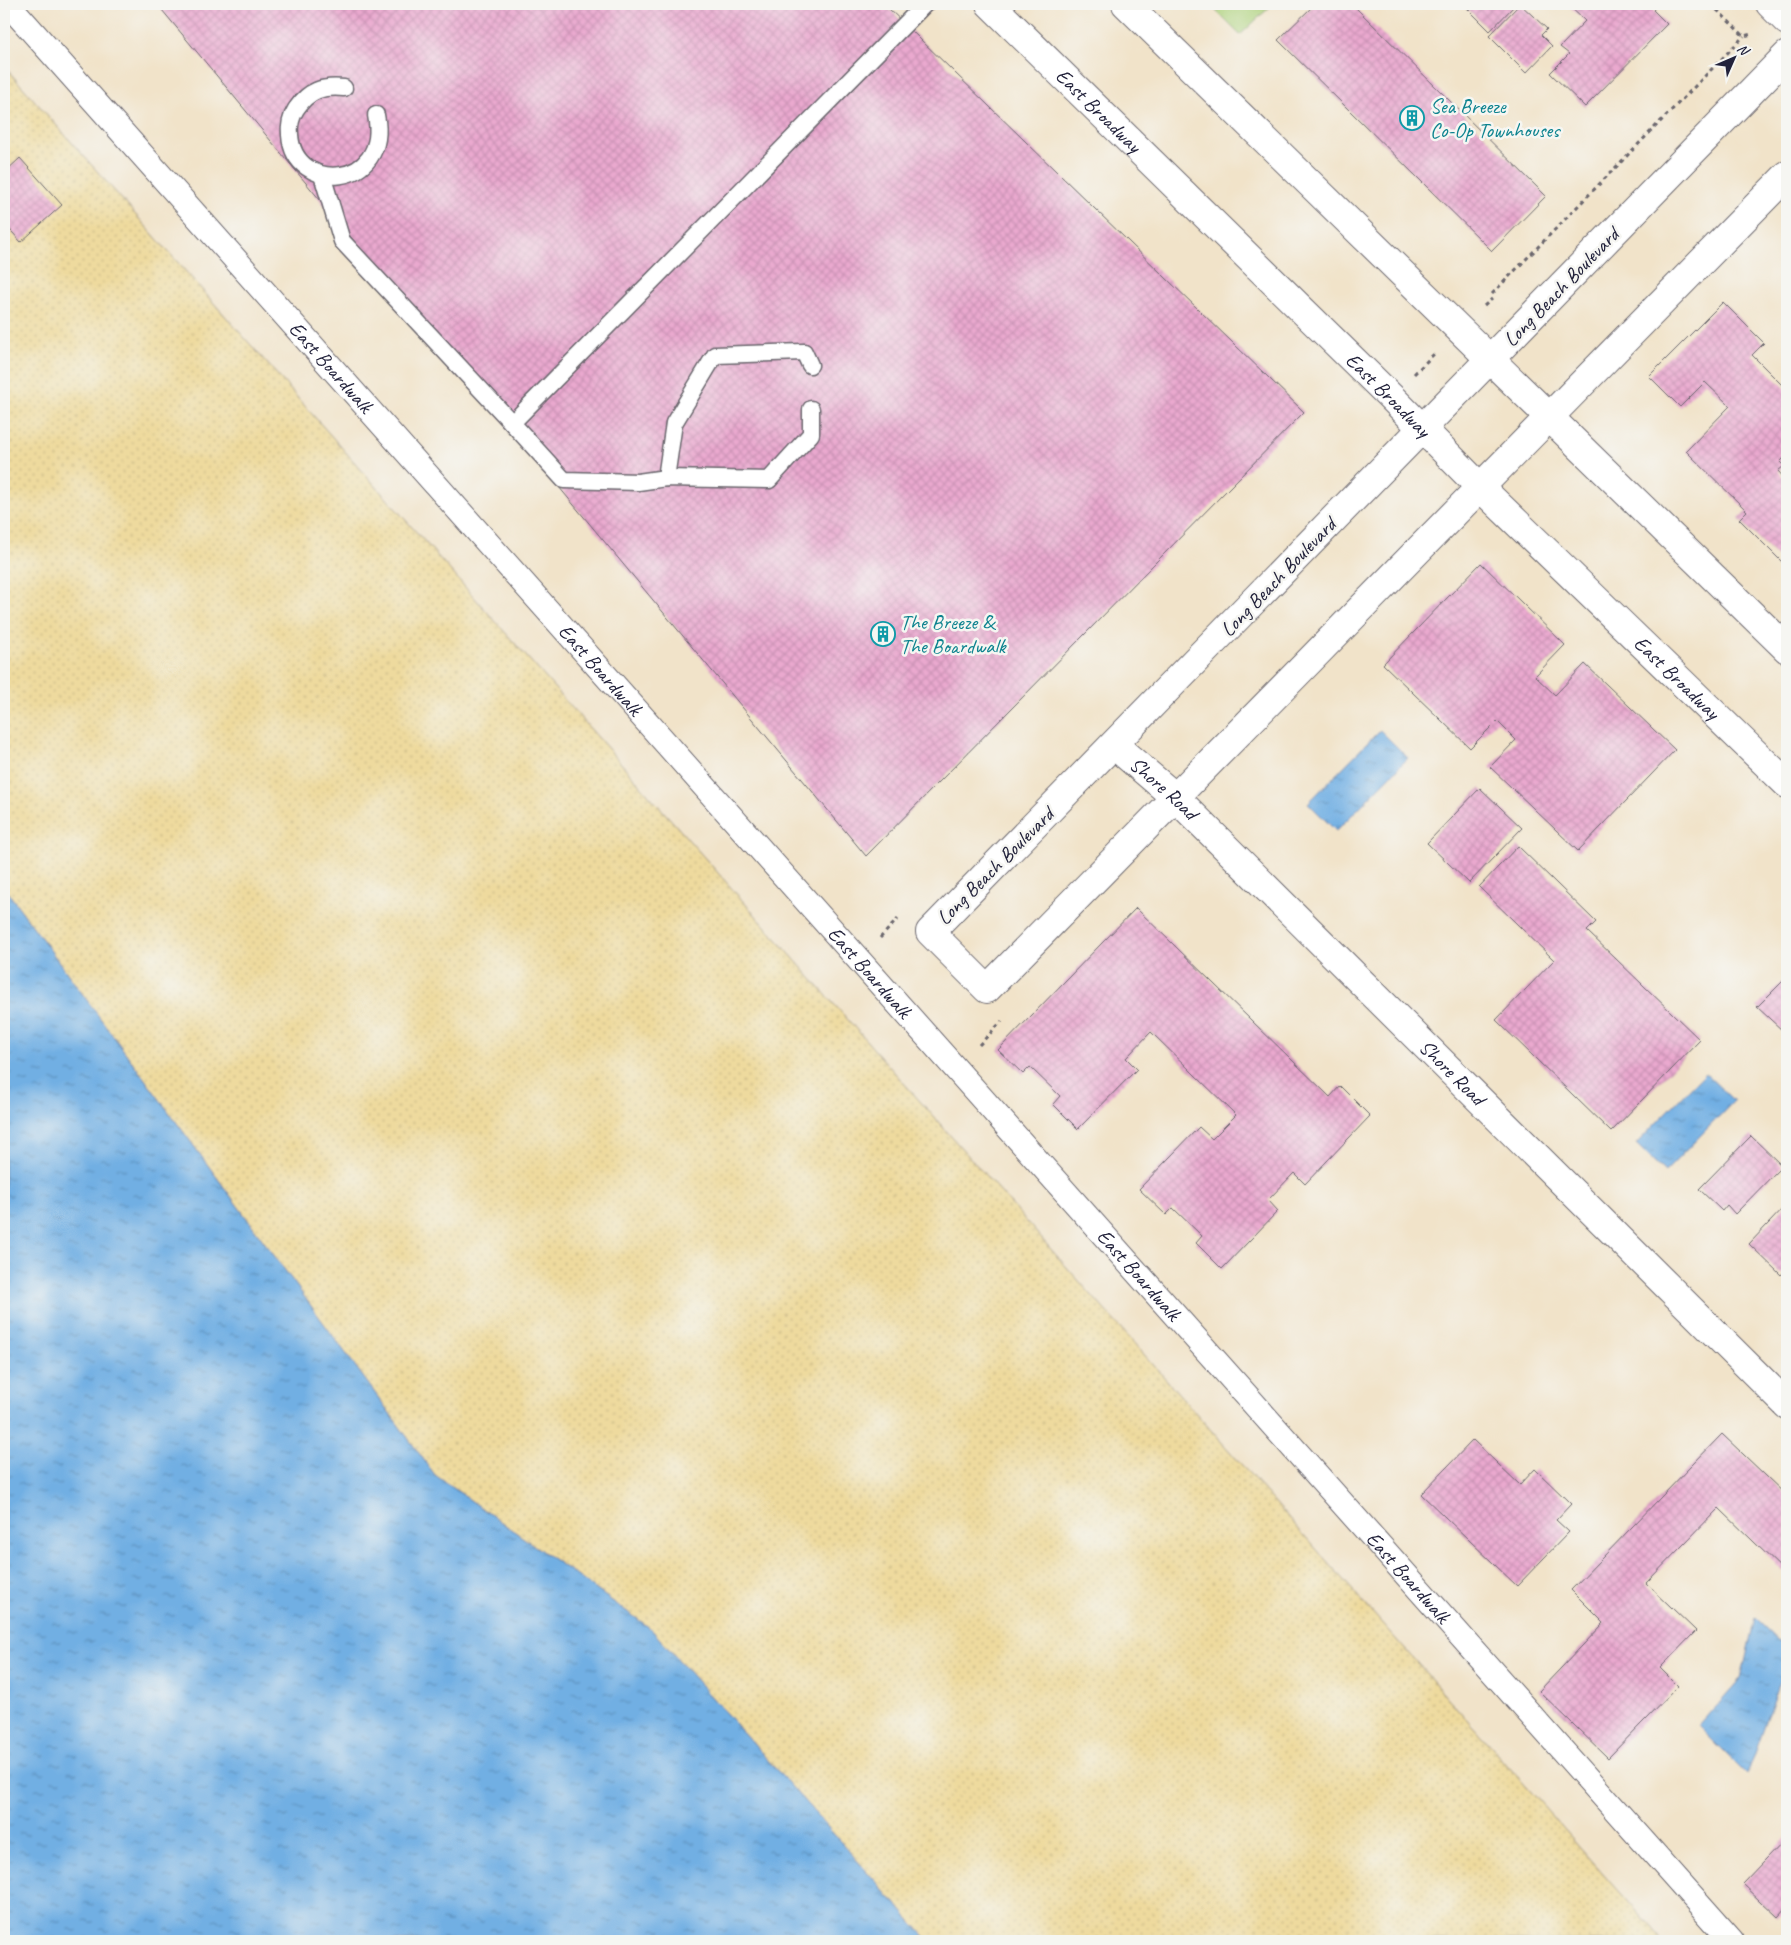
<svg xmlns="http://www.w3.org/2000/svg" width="1791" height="1945" viewBox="0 0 1791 1945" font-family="Caveat,sans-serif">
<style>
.sand{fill:url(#sand-dots);stroke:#887e6c}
.pitch{fill:#aed27b;stroke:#687a5b}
.water{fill:url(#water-ripples);stroke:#4a688f}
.building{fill:url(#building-cross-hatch)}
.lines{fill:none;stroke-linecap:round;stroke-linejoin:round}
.service-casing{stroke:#6a666d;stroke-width:19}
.pedestrian-casing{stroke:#6a666d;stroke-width:26}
.minor-casing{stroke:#6a666d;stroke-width:30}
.path{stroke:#6a666d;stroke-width:3;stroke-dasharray:4 4;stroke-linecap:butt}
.service{stroke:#fff;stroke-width:16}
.pedestrian{stroke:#fff;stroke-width:24}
.minor{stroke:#fff;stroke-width:28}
.labels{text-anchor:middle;stroke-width:5;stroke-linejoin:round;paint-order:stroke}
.culture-label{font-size:21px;fill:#0d838f;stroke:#f6f6f2;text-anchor:start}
.street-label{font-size:21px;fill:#22223b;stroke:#f6f6f2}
</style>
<defs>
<pattern id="sand-dots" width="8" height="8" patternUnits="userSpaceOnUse" patternTransform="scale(1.25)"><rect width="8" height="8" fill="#eeda9e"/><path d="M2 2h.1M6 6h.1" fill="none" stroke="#ccbb89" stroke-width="1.8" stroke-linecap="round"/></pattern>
<pattern id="water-ripples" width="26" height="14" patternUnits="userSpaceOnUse" patternTransform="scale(1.25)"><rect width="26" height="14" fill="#71afe3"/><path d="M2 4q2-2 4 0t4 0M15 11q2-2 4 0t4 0" fill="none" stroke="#5c8eb9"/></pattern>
<pattern id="building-cross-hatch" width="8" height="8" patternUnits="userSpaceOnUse" patternTransform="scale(1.25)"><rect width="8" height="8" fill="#eaa9cf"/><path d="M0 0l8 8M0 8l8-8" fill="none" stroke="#c891b3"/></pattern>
</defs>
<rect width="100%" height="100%" fill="#f6f6f2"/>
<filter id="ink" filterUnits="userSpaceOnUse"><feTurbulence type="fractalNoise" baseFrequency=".02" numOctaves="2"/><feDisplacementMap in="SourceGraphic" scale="10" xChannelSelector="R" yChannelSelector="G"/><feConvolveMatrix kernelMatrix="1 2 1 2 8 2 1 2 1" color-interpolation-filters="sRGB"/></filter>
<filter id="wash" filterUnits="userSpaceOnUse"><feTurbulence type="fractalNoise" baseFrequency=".0096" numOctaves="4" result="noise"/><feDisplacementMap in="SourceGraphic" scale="20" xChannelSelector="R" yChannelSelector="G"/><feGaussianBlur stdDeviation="1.12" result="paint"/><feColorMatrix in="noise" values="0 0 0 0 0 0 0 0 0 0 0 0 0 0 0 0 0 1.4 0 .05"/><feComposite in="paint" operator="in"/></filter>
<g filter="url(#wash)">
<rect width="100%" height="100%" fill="#f1e3c9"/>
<polygon class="sand" points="4,66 1663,1941 929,1941 650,1628 435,1475 4,887"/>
<polygon class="pitch" points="1209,4 1273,4 1240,35"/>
<g class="water">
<polygon points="1380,730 1408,758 1336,831 1308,803"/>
<polygon points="4,887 435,1475 650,1628 929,1941 4,1941"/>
<polygon points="1705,1073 1734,1101 1665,1172 1636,1144"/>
<polygon points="1755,1618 1787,1649 1787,1662 1747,1775 1698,1726 1741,1678"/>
</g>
<g id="blocks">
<g class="building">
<polygon points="157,4 884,4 1304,412 866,856"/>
<polygon points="1315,4 1352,4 1546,196 1492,251 1278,40"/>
<polygon points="1463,4 1516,4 1490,31"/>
<polygon points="1520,4 1547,29 1541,35 1552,46 1526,73 1489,36"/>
<polygon points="1567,4 1659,4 1653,10 1667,24 1585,107 1550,73 1569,54 1560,47 1585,21"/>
<polygon points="20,158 62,205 21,242 4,223 4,173"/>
<polygon points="1723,302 1764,343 1752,355 1787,390 1787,455 1780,462 1784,466 1778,471 1787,481 1787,567 1739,519 1747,511 1686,451 1730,406 1705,382 1680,407 1649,376"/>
<polygon points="1481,563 1565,645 1535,676 1555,695 1585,664 1675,750 1578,851 1490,767 1516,740 1497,721 1470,748 1383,664"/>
<polygon points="1480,788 1522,828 1469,883 1427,843"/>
<polygon points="1518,846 1596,922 1587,931 1700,1040 1611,1132 1496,1020 1554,960 1479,887"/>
<polygon points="1136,908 1330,1097 1340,1086 1370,1116 1305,1184 1294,1173 1268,1200 1278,1211 1222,1269 1196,1243 1202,1236 1173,1208 1166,1215 1139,1189 1199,1127 1212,1139 1236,1115 1151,1032 1126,1058 1137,1069 1078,1129 1053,1104 1060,1096 1030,1067 1023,1074 998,1050"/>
<polygon points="1787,977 1787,1033 1785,1030 1783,1031 1757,1007"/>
<polygon points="1751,1136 1782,1166 1735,1214 1727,1205 1722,1211 1699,1189"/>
<polygon points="1787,1204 1787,1269 1781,1275 1749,1244"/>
<polygon points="1722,1434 1787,1496 1787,1574 1719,1508 1646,1583 1696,1631 1660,1668 1678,1686 1608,1758 1539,1691 1604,1623 1571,1590"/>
<polygon points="1473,1440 1520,1485 1535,1469 1571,1504 1556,1520 1569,1532 1517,1586 1421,1494"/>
<polygon points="1787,1837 1787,1908 1778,1918 1742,1884"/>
</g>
</g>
</g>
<g filter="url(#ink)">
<use href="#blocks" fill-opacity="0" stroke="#6a666d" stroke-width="1"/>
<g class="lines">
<defs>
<g id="service">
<path d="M344,88c-22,-2 -35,2 -48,21 -5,8 -7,17 -6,26 4,60 101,54 86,-20"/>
<polyline points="322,175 342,241 512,423 925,4"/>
<polyline points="512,423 564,480 638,482 666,478 769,480 811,434 811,409"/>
<polyline points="666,478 674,423 715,355 804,352 810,365"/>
</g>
<g id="pedestrian">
<path id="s1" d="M8,4l1724,1937"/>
</g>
<g id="minor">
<path id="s2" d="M990,4l403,395 87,88 307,297"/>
<polyline points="1126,4 1787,649"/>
<polyline points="1770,4 1787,21"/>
<polyline points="1787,55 930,932 987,989 1787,175"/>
<path id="s3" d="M1114,745l61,52 612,608"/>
</g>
</defs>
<use href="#service" class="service-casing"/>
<use href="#pedestrian" class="pedestrian-casing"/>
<use href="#minor" class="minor-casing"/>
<g class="path">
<polyline points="1711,4 1744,36 1752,34"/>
<polyline points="1492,294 1744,36"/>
<polyline points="1484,306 1492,299"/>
<polyline points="1414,374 1436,352"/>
<polyline points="880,938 898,919"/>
<polyline points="979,1045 1002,1021"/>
</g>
<use href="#service" class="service"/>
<use href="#pedestrian" class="pedestrian"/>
<use href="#minor" class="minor"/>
</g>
</g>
<defs>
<symbol id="building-ring" viewBox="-11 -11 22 22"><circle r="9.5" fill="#f6f6f2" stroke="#0f9aa8" stroke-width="1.5"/><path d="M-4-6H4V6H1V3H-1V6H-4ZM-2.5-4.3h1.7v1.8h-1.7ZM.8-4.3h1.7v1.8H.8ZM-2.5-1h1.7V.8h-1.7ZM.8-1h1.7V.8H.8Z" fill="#0f9aa8"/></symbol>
</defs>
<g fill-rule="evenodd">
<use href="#building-ring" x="1398" y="104" width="28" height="28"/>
<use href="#building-ring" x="869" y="620" width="28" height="28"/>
</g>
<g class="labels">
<g class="culture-label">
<text x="1430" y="113">Sea Breeze<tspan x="1430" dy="24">Co-Op Townhouses</tspan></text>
<text x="900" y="629">The Breeze &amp;<tspan x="900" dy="24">The Boardwalk</tspan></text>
</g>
<g class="street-label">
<text dy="7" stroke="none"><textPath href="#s2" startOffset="152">East Broadway</textPath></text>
<text transform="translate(1561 287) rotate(-46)" y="7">Long Beach Boulevard</text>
<text dy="7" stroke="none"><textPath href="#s1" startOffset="486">East Boardwalk</textPath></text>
<text dy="7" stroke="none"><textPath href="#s2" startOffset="558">East Broadway</textPath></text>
<text transform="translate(1278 577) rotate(-46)" y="7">Long Beach Boulevard</text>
<text dy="7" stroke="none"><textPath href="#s1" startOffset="891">East Boardwalk</textPath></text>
<text dy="7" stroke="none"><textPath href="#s2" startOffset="962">East Broadway</textPath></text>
<text dy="7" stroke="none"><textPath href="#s3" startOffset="66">Shore Road</textPath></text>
<text transform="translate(995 866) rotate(-45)" y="7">Long Beach Boulevard</text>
<text dy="7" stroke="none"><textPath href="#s1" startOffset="1296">East Boardwalk</textPath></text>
<text dy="7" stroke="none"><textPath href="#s3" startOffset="471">Shore Road</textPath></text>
<text dy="7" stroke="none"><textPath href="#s1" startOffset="1701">East Boardwalk</textPath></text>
<text dy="7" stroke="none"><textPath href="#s1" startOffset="2106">East Boardwalk</textPath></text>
</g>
</g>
<rect width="1791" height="1945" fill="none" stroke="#f6f6f2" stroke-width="20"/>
<g transform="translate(1734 58) rotate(45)" stroke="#f6f6f2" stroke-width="4" paint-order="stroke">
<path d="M0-4L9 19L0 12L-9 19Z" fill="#22223b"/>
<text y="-8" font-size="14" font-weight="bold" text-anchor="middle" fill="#22223b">N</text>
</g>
</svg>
